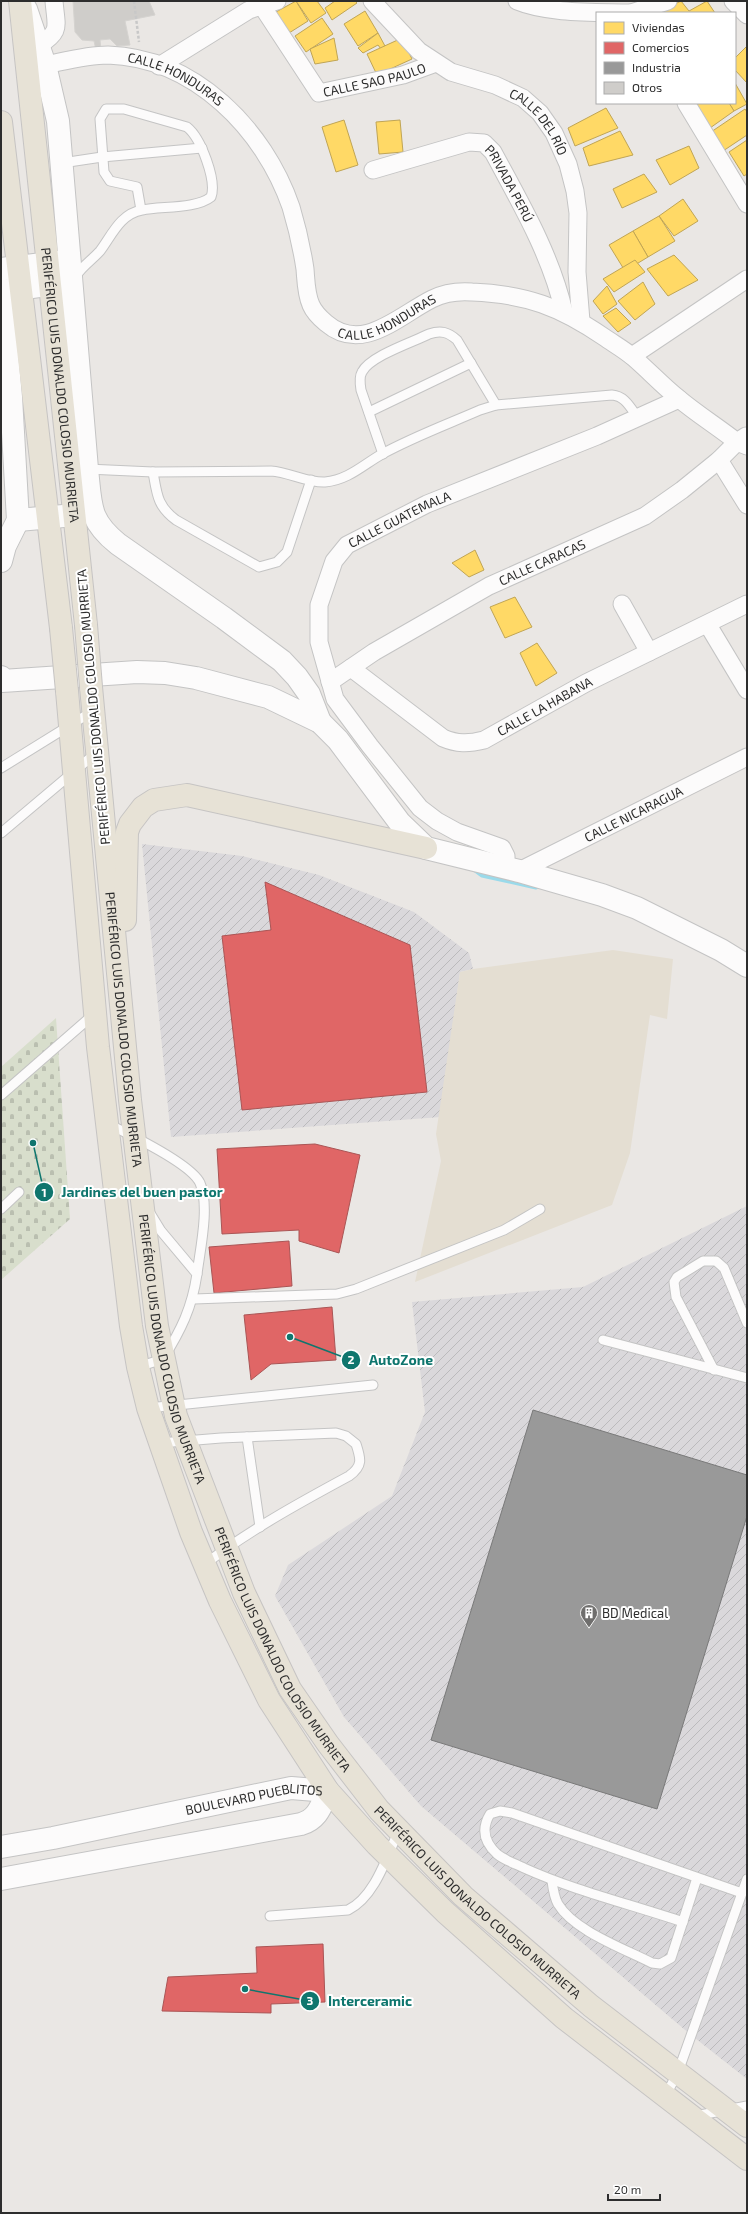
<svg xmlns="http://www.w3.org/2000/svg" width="748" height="2214" viewBox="0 0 748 2214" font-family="'Exo 2',sans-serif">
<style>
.industrial{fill:url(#industrial-furrows)}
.education{fill:#e4ded2}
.cemetery{fill:url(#cemetery-stones)}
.homes{fill:#ffd966;stroke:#c0a555}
.shops{fill:#e06666;stroke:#a55}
.industry{fill:#999;stroke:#797979}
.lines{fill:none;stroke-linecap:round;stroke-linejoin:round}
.stream{stroke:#9adaea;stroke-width:5}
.building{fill:#cfcdca;stroke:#d5d3d0}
.lane-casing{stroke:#c4c4c4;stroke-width:11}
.street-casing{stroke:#c4c4c4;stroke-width:19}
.secondary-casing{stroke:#c4c4c4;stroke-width:24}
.primary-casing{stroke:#c6c4c3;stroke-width:24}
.path{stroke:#c8c8c8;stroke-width:2.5;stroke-dasharray:3 2;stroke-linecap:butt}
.lane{stroke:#fcfbfb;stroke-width:9}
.street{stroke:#fcfbfb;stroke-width:17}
.secondary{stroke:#fcfbfb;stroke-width:22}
.primary{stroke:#e7e2d6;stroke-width:22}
.primary-bridge-casing{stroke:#c6c4c3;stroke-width:24;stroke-linecap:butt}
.primary-bridge{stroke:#e7e2d6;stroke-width:22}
.labels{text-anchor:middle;stroke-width:4;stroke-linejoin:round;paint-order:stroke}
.street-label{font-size:13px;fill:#2d2d2d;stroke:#fff}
.poi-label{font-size:13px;fill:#2d2d2d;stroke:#fff;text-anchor:start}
.leader{fill:none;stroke:#0f766e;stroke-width:1.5}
.callout-dot{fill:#0f766e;stroke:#fff;stroke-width:1.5}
.mark-label{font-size:12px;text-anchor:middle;font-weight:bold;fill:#fff}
.callout-label{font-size:14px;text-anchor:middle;font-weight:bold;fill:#0f766e;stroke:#fff;stroke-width:4;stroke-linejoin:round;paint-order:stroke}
</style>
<defs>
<pattern id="industrial-furrows" width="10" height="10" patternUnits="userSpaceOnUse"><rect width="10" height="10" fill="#dad8db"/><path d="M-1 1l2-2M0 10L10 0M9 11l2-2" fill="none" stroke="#bbbabc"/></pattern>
<pattern id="cemetery-stones" width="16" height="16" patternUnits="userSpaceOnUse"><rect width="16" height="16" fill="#d8decc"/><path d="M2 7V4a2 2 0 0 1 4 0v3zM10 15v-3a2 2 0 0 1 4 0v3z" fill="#babfb0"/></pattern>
</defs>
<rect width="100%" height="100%" fill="#eae7e4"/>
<g class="industrial">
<polygon points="142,844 242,856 319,875 414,912 469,953 473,969 460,972 441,1117 171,1137"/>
<polygon points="747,1206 747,2079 691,2035 421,1806 344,1717 275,1596 288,1565 392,1496 425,1412 412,1302 583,1287"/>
</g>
<polygon class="education" points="613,950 673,959 667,1019 650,1015 630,1153 612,1205 415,1282 441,1161 436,1134 460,972 473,969"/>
<polygon class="cemetery" points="56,1018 70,1219 1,1280 1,1067"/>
<g class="homes">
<polygon points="296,1 308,21 289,33 276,12"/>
<polygon points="296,1 317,1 326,13 311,23"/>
<polygon points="335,1 355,1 357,3 332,20 325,8"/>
<polygon points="681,1 689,11 707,1 715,13 657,13"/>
<polygon points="365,11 378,33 358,46 344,24"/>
<polygon points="322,18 333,34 306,52 295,36"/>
<polygon points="378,33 385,46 381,49 378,45 363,53 358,48"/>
<polygon points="334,38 338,60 315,64 310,49"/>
<polygon points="402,38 412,59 377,75 367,54"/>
<polygon points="747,46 747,83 735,70 735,58"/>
<polygon points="735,83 747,104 734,111 729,103 735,103"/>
<polygon points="693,103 729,103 734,111 710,128"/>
<polygon points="606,108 618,128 575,146 568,128"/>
<polygon points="745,109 747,112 747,135 723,151 711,132"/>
<polygon points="344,120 358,165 336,172 322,127"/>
<polygon points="400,120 403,152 379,154 376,122"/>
<polygon points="620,131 633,155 589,166 583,148"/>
<polygon points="747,140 747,174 744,176 729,152"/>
<polygon points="689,146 699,168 670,185 656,160"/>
<polygon points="644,174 657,192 622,208 613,189"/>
<polygon points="683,199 698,221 674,236 659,216"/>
<polygon points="659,216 675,241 648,257 633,231"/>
<polygon points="633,231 648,257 625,271 609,245"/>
<polygon points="674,255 698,280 668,296 647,269"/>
<polygon points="635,260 645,272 614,292 603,279"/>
<polygon points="643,282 655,304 635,320 618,301"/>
<polygon points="607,286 617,304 603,314 593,301"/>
<polygon points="616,308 631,323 618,332 603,316"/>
<polygon points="475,550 484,570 469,577 452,563"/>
<polygon points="515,597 532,627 505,638 490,607"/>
<polygon points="537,643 557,673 536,686 520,653"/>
</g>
<g class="shops">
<polygon points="265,882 410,945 427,1092 242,1110 222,936 271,930"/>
<polygon points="315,1144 360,1155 339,1253 299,1241 299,1230 222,1234 217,1149"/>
<polygon points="289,1241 292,1286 214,1293 209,1247"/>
<polygon points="332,1307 336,1360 271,1364 251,1380 244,1315"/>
<polygon points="323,1944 325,2002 271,2004 271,2013 162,2011 168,1977 257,1973 256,1947"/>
</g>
<polygon class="industry" points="533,1410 747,1475 747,1516 657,1809 431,1740"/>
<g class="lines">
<polyline class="stream" points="474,869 482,875 536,887"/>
</g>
<polygon class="building" points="73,1 149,1 155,15 125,21 130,45 117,46 110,39 100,40 101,50 96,50 94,41 82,40 75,32"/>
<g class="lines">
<defs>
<g id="lane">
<polyline points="62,163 102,157 202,148"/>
<path d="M75,277c8,-12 16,-16 25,-26 12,-16 20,-37 42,-41 19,-4 54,-1 69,-13 6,-16 -10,-59 -24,-70l-63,-18h-18l-6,10 4,53 6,9 27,6 4,23"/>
<polyline points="369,412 471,363"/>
<path d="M383,454l-22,-64c-1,-6 -2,-13 1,-18 8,-16 51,-30 67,-38 12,-4 19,-2 28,6l39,65"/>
<path d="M87,469l66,3 118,-1c18,1 36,12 54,11 23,-2 38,-17 57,-28 31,-17 66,-30 98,-44l16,-5 116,-10c13,1 18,12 26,23"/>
<path d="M153,472c4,22 4,34 23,48l83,47 18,-5 10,-10 24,-72"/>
<polyline points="1,768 93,711"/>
<polyline points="1,833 96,753"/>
<polyline points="1,1095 94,1014"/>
<path d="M108,1124c21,10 83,40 92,59 10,23 0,67 -3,91"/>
<polyline points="1,1209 19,1192"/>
<polyline points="194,1299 337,1294 356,1289 504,1230 540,1209"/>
<polyline points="603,1340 747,1378"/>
<path d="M138,1367l25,-8c18,-29 29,-51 34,-85l-36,-43 -11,-18"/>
<polyline points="714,1370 676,1297 674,1282 677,1277 703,1261 716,1261 724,1268 747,1323"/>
<polyline points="148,1408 373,1385"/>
<polyline points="247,1437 260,1527"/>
<path d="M160,1443l61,-5 115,-5 10,3 10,8c5,15 7,22 -7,32 -50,27 -99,54 -144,88"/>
<path d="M552,1881c1,8 2,16 6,23 16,27 67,45 94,59l8,1 11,-6 26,-80"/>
<path d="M270,1916l78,-6c27,-13 39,-54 51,-80"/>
<path d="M683,1922c-53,-18 -108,-31 -159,-54 -8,-4 -20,-8 -27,-14 -13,-12 -16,-25 -7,-40l10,-3 12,2 230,80"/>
<polyline points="666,2095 678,2072 747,1879"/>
<polyline points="695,2116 747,2106"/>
</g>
<g id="street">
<path id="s1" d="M372,1l47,50 32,21 44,13 28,13 17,15 14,20 14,31 7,27 3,22 -1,59 4,49"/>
<path d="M517,1c31,13 79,11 113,12"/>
<polyline points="733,1 747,15"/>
<path id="s2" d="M262,6l57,87 84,-18 33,-12"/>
<polyline points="631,13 668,1"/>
<path d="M38,46c24,-15 18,-19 16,-45"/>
<path id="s3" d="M45,65c20,-4 42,-10 63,-10 87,3 156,74 183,152 6,20 11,42 14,62 1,12 1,25 6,36 3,7 9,13 15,18 36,31 72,-7 106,-24 12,-6 27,-8 40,-7 54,2 88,15 132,45 10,7 21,13 30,21 15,13 29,28 44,40 19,16 40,29 59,44l10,4"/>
<polyline points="159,66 249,10 277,1"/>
<polyline points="686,103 747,204"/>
<path id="s4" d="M373,170l96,-28 15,1 9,9c28,52 58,103 71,160"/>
<polyline points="632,356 747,279"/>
<polyline points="719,460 747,505"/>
<polyline points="622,604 649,652"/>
<polyline points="708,625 747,690"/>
<path id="s5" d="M351,668l92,70c14,6 25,6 41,2l102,-57 161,-79"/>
<path id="s6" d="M330,682l44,-30 115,-66 156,-70 37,-26 37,-30 18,-18 9,-6"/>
<path id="s7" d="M506,868v-12l-4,-8 -45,-16 -20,-11 -17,-13 -50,-62 -35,-47 -16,-57v-37l15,-44 13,-16 80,-41 170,-68 82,-37"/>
<path id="s8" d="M519,871l228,-114"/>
</g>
<g id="secondary">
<path d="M26,9l19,56 13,56 29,348c4,36 1,51 31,75l106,74 58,43 15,16 12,17 11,28"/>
<polyline points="1,269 67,261"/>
<polyline points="1,289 11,397 18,520 5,546 1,561"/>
<polyline points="2,291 69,282"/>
<polyline points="18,520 75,515"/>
<polyline points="1,677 2,681 137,672 165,673 196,678 268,697 320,722 338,740 400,823 426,848 519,871 602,895 637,908 721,950 747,966"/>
<path id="s9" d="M1,1847l52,-9 238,-50 37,3c-7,15 -10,28 -27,33l-300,55"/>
</g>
<g id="primary">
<path id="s10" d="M20,1l66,624"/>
<polyline points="1,122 61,628"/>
<path id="s11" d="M91,687l39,413 27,226 19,90 68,177 46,96 38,55 51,66 84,86 128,110 156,120"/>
<polyline points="67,691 98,1047 131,1326 138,1367 148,1408 191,1532 220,1601 269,1700 328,1791 377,1845 445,1912 564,2018 747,2159"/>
<polyline points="125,920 127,832 130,824 143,807 154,800 187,795 426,848"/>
</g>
</defs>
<use href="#lane" class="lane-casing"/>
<use href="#street" class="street-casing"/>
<use href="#secondary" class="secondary-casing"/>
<use href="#primary" class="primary-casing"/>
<polyline class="path" points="134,1 139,42"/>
<use href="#lane" class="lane"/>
<use href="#street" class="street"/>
<use href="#secondary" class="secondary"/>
<use href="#primary" class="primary"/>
<defs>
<g id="primary-bridge">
<polyline points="86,625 91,687"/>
<polyline points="61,628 67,691"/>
</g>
</defs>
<use href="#primary-bridge" class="primary-bridge-casing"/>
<use href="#primary-bridge" class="primary-bridge"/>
</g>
<defs>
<symbol id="building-pin" viewBox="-11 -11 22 30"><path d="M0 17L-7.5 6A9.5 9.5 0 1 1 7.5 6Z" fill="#6f6e6d" stroke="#fff"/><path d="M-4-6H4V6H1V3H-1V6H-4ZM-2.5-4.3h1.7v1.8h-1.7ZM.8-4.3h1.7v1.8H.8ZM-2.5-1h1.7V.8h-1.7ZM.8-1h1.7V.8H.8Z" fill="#fff"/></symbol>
</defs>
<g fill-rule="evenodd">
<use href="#building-pin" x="579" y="1603" width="20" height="27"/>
</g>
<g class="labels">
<g class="street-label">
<text dy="5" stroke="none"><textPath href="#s2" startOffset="161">CALLE SAO PAULO</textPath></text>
<text dy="5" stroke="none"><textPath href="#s3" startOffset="137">CALLE HONDURAS</textPath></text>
<text dy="5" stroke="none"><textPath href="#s1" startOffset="212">CALLE DEL RÍO</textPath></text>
<text dy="5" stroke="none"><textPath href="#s4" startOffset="163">PRIVADA PERÚ</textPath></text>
<text dy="5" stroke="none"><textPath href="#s3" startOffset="508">CALLE HONDURAS</textPath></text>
<text dy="5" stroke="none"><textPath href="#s10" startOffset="386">PERIFÉRICO LUIS DONALDO COLOSIO MURRIETA</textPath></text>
<text dy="5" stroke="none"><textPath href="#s7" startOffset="473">CALLE GUATEMALA</textPath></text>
<text dy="5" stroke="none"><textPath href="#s6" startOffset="244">CALLE CARACAS</textPath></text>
<text transform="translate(93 707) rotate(-95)" y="5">PERIFÉRICO LUIS DONALDO COLOSIO MURRIETA</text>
<text dy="5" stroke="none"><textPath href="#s5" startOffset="227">CALLE LA HABANA</textPath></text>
<text dy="5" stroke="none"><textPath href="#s8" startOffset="128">CALLE NICARAGUA</textPath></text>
<text dy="5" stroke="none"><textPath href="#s11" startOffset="344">PERIFÉRICO LUIS DONALDO COLOSIO MURRIETA</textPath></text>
<text dy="5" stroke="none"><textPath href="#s11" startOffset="668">PERIFÉRICO LUIS DONALDO COLOSIO MURRIETA</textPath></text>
<text dy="5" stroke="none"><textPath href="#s11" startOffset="992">PERIFÉRICO LUIS DONALDO COLOSIO MURRIETA</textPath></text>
<text dy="5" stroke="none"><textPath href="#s9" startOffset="258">BOULEVARD PUEBLITOS</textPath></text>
<text dy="5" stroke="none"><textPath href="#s11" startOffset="1316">PERIFÉRICO LUIS DONALDO COLOSIO MURRIETA</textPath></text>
</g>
<g class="poi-label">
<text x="602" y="1618">BD Medical</text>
</g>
</g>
<path class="leader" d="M33 1143L44 1192M290 1337L351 1360M245 1989L310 2001"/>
<g class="callout-dot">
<circle cx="33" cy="1143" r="4"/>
<circle cx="290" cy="1337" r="4"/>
<circle cx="245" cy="1989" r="4"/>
<circle cx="44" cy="1192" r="10"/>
<circle cx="351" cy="1360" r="10"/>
<circle cx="310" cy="2001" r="10"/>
</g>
<g class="mark-label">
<text x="44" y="1197">1</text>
<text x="351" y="1364">2</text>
<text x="310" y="2005">3</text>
</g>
<g class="callout-label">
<text x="142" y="1197">Jardines del buen pastor</text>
<text x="401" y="1365">AutoZone</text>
<text x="370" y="2006">Interceramic</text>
</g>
<rect width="748" height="2214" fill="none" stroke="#2d2d2d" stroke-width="4"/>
<rect x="596" y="12" width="140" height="92" fill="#ffffff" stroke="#ababab"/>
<rect x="604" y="22" width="20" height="12" fill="#ffd966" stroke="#ababab"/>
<text x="632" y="32" font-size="12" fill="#2d2d2d">Viviendas</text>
<rect x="604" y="42" width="20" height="12" fill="#e06666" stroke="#ababab"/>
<text x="632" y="52" font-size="12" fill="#2d2d2d">Comercios</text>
<rect x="604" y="62" width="20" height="12" fill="#999999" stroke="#ababab"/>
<text x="632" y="72" font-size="12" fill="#2d2d2d">Industria</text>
<rect x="604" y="82" width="20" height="12" fill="#cfcdca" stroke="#ababab"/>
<text x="632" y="92" font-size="12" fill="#2d2d2d">Otros</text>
<path d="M608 2194v6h52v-6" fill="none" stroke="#2d2d2d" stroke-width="2"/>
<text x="614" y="2194" font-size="12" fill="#2d2d2d" stroke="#ffffff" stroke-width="3" paint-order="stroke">20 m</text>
</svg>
